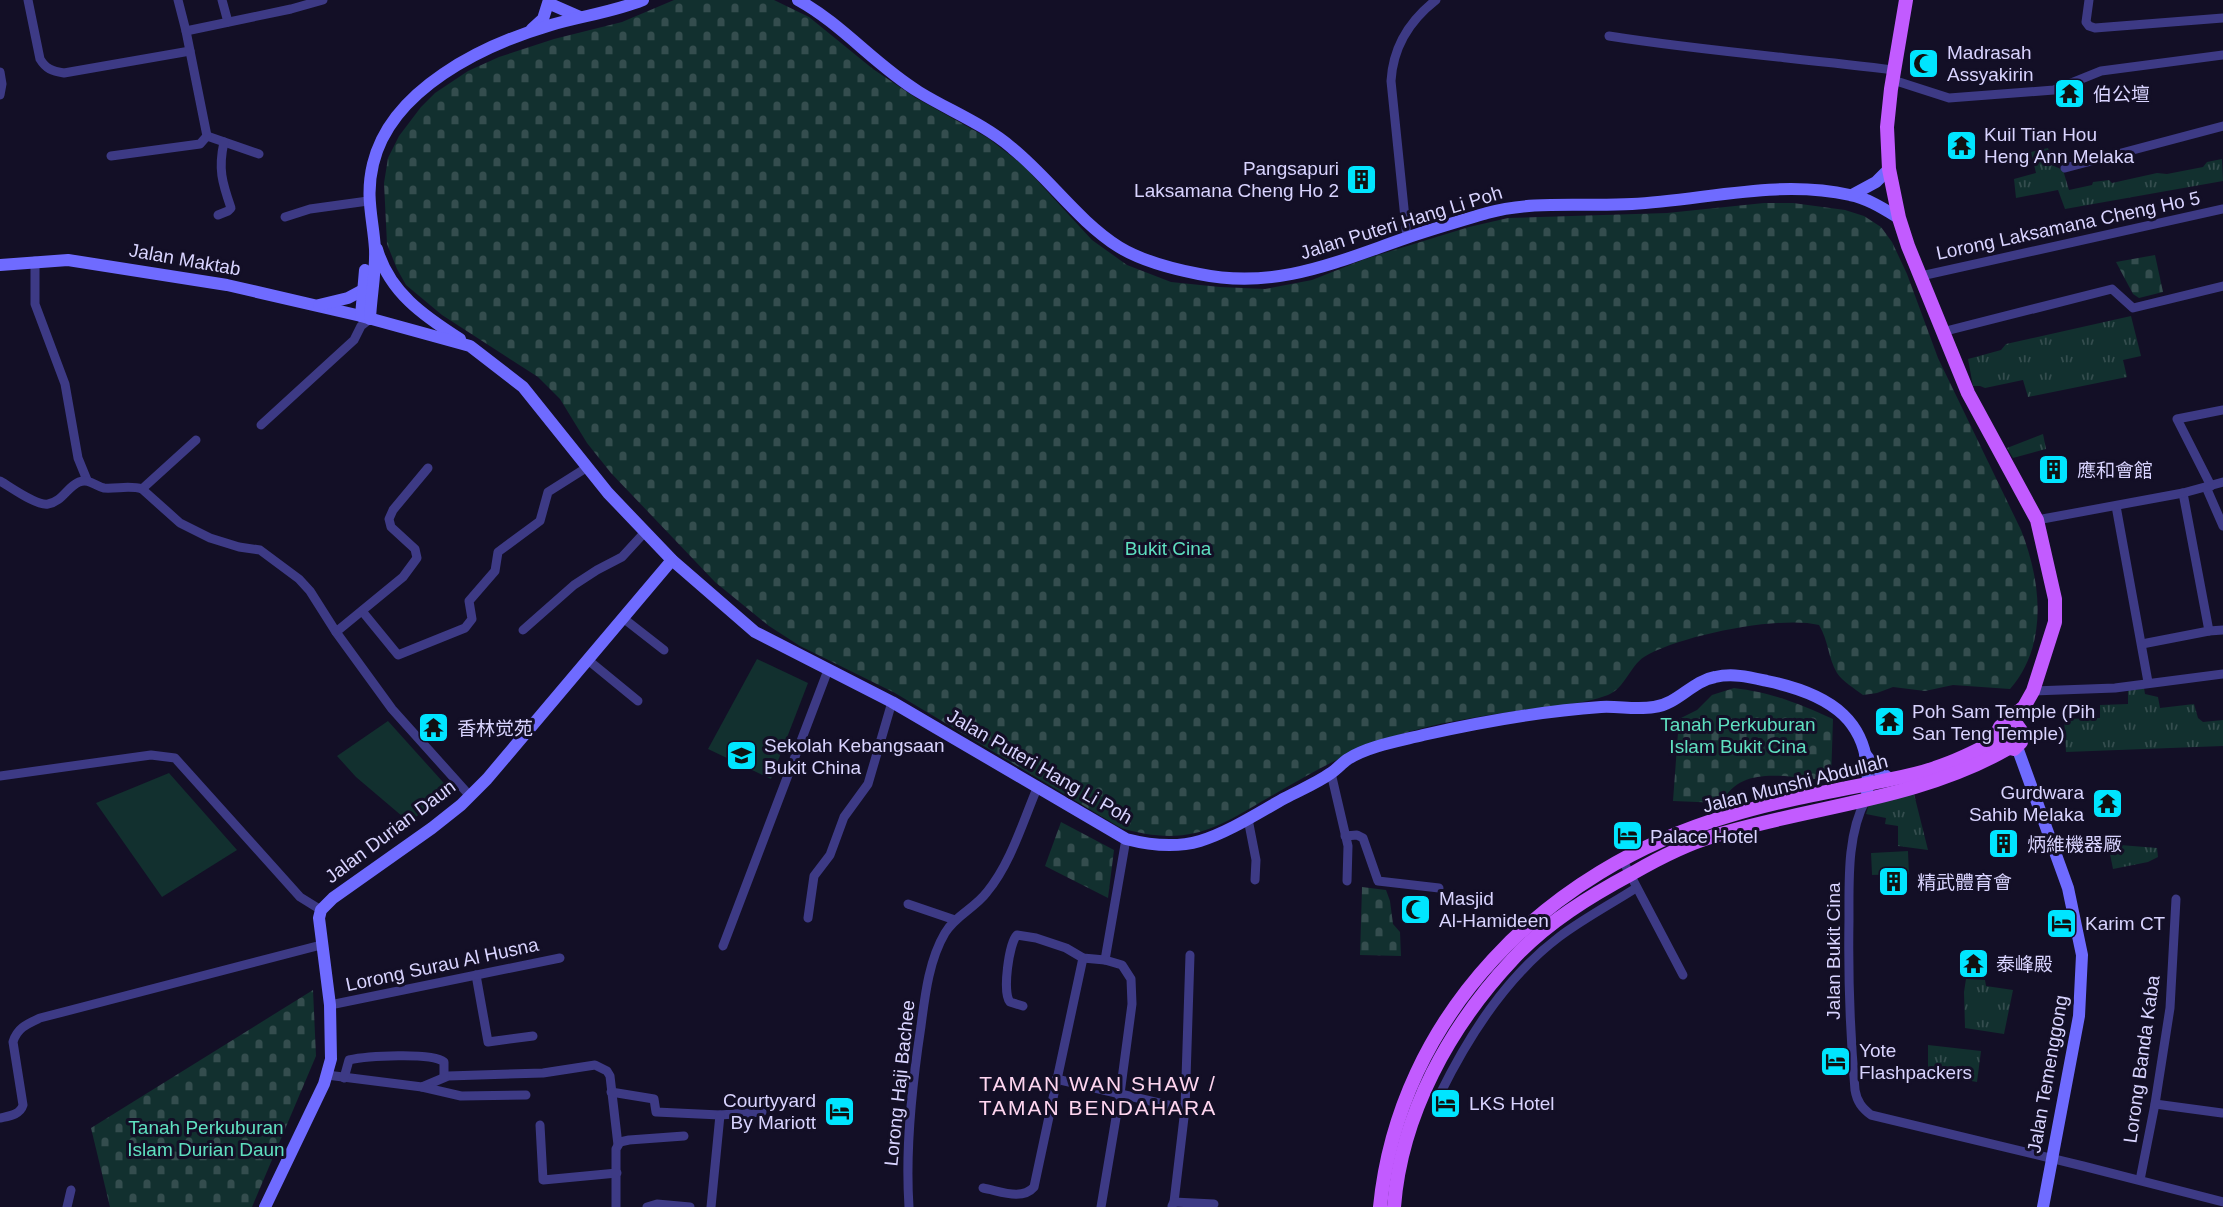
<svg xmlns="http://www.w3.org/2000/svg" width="2223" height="1207" viewBox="0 0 2223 1207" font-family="Arial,'Noto Sans SC',sans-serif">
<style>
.grass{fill:url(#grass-tufts)}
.cemetery{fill:url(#cemetery-stones)}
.pitch{fill:#12302f}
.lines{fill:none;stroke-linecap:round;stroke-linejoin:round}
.street{stroke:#3d3a85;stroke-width:9}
.secondary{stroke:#6f6bff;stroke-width:12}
.primary{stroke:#c25bff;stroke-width:14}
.labels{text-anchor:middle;stroke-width:6;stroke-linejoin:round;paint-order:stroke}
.poi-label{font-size:19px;fill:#d9d4ff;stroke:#130f26;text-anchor:start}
.street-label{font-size:19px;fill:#d9d4ff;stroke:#130f26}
.park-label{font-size:19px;fill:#5fe0c0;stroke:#130f26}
.neighbourhood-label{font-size:21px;letter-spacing:2px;fill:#ffd6f0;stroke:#130f26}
</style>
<defs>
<pattern id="grass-tufts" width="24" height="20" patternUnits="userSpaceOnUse" patternTransform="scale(1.75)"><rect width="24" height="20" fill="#12302f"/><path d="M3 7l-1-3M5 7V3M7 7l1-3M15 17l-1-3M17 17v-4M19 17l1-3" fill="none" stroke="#344d4e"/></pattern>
<pattern id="cemetery-stones" width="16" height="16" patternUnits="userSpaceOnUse" patternTransform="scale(1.75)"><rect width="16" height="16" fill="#12302f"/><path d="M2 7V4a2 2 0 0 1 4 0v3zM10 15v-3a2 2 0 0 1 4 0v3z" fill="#344d4e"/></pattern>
</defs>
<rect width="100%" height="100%" fill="#130f26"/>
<g class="grass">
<polygon points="2048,148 2054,166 2063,170 2069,190 2092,185 2093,182 2109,180 2112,183 2157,173 2167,174 2203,167 2207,162 2222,159 2223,181 2065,209 2058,190 2016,198 2014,179 2036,173 2031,152"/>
<polygon points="2131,316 2141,356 2123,360 2127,377 2028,397 2023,380 1985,388 1980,386 1973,386 1968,359 2001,350 2006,344"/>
<polygon points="2043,434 2046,449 2013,458 2007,448"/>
<polygon points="2144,688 2145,694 2158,697 2160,708 2194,704 2198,718 2203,722 2223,720 2223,746 2066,752 2064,719 2100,718 2100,705 2128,704 2128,690"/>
<polygon points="1914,794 1928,850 1898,846 1898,826 1885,824 1886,818 1866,814 1869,804"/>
<polygon points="2108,844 2157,848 2158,857 2148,862 2113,869"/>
<polygon points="1966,979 1985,980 1986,986 2013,990 2004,1034 1965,1028 1964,992"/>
<polygon points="1928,1045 1981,1051 1977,1082 1928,1073"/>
</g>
<g class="cemetery">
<path d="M674,0h100l35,17 64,52 43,29 72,40 35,27 69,75 35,25 44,17 49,5 45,2 47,-9 53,-21 104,-32 39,-9 159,-5 97,-10h29l52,7 19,6 17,11 11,15 15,32 31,84 83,172c20,51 28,114 -11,159l-57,-4 -28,6 -32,-4 -16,6 -14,2c-9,-7 -20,-13 -26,-22 -9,-15 -8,-31 -18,-48 -39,-10 -141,11 -175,32 -14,9 -19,31 -36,38 -26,10 -52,10 -78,14 -46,7 -92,13 -135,27 -46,14 -87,39 -129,63 -21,12 -47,29 -71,34 -25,6 -50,2 -74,-5l-226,-135 -95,-47 -31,-20 -54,-44 -104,-109 -24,-30 -27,-44 -22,-22 -96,-62 -36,-30 -9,-16 -10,-25 -3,-61 4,-25 11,-22 22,-29 14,-14 33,-22 31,-14 55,-18 68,-17z"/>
<polygon points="2155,255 2163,292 2139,298 2133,294 2116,262"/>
<path d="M1734,688c39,5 64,15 99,31l-2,61c-36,0 -90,-19 -109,23l-49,-2 6,-82 18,-9 15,-15z"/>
<polygon points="1061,822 1114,850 1108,898 1045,866"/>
<polygon points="1362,887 1386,890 1390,901 1393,924 1400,932 1401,956 1360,955"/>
<polygon points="313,990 316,1056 252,1207 110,1207 91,1128"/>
</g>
<g class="pitch">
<polygon points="757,659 808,683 771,779 708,749"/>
<polygon points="388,721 451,791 409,822 356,777 337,756"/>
<polygon points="169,773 237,850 162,897 96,803"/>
<polygon points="1908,851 1909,874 1872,875 1871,853"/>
</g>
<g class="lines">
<g class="street">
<path d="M28,0l12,59c6,10 12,12 24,14l126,-22"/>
<polyline points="222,0 228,22"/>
<polyline points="2089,0 2086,22 2089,26 2095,28 2223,18"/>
<polyline points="186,31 291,9 323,0"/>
<path d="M1609,36c94,15 190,22 285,34"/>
<polyline points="0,72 2,84 0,95"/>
<polyline points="1893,80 1949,98 2054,90 2101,71 2223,55"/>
<polyline points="207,136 259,154"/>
<polyline points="111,156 200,144 207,136 186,31 178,0"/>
<polyline points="2065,168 2223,126"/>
<path d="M218,215l10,-4 3,-3c-9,-26 -13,-39 -7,-66"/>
<polyline points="285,217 310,209 368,201"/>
<path d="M1407,238l-16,-157c2,-34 18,-60 45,-81"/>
<polyline points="35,261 35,304 65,384 78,458 87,480"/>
<polyline points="1921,276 2223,209"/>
<polyline points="1942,332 2112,289 2133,308 2223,286"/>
<polyline points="261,425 354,340 361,326 370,319"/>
<path d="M0,481c11,6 36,25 48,23 14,-2 19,-17 31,-22 10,-4 16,4 25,6 13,1 26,-3 38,1l38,34 30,15 29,9 21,3 39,29 11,12 26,41 56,77 78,87"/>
<polyline points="2211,486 2177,419 2223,410"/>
<polyline points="2206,487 2223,526"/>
<polyline points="142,489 196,440"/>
<polyline points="2183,493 2209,631 2223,630"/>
<polyline points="2116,506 2148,682"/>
<polyline points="2037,520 2183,493 2223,482"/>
<polyline points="362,611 398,655 465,628 472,619 469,601 495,571 498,552 540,521 548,492 586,468"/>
<polyline points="623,618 664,650"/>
<polyline points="523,630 574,585 597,570 622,557 645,532"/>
<polyline points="336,632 403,577 417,558 415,549 391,527 389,519 393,510 428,468"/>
<polyline points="2142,644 2209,631"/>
<polyline points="588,660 638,701"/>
<polyline points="2033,691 2115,688 2223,674"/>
<polyline points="1331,773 1348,846 1347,881"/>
<polyline points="0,776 151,755 175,758 300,897 321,910"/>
<path d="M1866,799c-19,35 -17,82 -17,120 -1,58 1,114 6,171 2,12 7,18 16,25l212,51 140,36"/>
<polyline points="1248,819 1256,860 1255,880"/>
<polyline points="1345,836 1357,835 1363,838 1378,881 1439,888"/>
<polyline points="1623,861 1683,975"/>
<polyline points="908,904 955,920"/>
<polyline points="808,918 814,876 830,855 844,817 868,784 892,702"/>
<polyline points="723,946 828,670"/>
<polyline points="1105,960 1126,839"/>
<polyline points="476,975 488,1042 533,1036"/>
<polyline points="330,1005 560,958"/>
<path d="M1023,1006l-13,-4c-8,-9 -1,-59 7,-67l19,3 30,10 17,10 22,2 17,5 9,14 1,25 -12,90 -19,113"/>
<polyline points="327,1075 422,1087 448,1076 543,1073 595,1065 607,1071 610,1076 618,1145"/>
<path d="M344,1078l5,-18c17,-4 83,-8 95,2v15"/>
<polyline points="1056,1079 1185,1109"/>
<polyline points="422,1087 461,1096 526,1095"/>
<polyline points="611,1092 654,1099 656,1112 720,1115 762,1112"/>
<path d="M1440,1094c29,-59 66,-117 119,-157 24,-18 52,-33 77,-49"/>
<polyline points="2155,1104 2222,1113"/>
<path d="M0,1118c9,-2 20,-3 23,-13l-10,-63c4,-14 14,-18 27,-24l281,-73"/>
<polyline points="540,1125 543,1180 617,1173"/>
<polyline points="2140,1180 2155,1104 2170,1008 2176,899"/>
<path d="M983,1188c17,3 39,13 51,-1l49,-229"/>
<polyline points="1174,1202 1185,1109 1190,955"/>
<polyline points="1172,1206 1174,1202 1214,1204"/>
<polyline points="67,1207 71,1190"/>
<polyline points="616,1207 616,1149 620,1142 629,1140 684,1136"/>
<polyline points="647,1207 657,1204 690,1207"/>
<polyline points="711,1207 720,1115"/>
<path d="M909,1207c-4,-60 3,-122 12,-181 4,-31 8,-66 24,-93 10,-17 30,-25 42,-41 24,-29 36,-71 51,-106"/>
</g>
<g class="secondary">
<path d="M798,0c44,24 77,65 121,92 31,19 65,32 93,56 38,31 66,73 107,99 23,14 54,22 80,27 77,16 137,-12 207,-36 26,-9 54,-17 81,-25 46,-13 98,-6 145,-9 73,-4 146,-25 218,-9 17,3 34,14 49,23"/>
<polyline points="532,29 543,19 548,3 580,17"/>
<polyline points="1852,195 1876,182 1889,169"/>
<path d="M377,249c12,43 47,67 83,90"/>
<path d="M0,265l68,-5 159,25 134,31 109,30 53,41 85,106 64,67 83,72 137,70 234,137c23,6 50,9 74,2 29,-9 58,-28 85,-43 15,-8 32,-15 46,-25 6,-4 11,-10 17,-14 21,-13 51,-18 75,-24 58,-13 118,-24 178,-28 18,-1 35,3 53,0 24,-3 38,-26 61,-30 18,-4 34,0 52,4 63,13 107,40 100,111"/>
<polyline points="319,305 348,298 363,290"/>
<polyline points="361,316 365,270"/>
<path d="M370,319c1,-23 6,-47 5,-70 -2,-31 -10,-52 -2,-85 18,-75 110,-119 178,-139 30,-9 63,-13 92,-25"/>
<polyline points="2017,747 2068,888 2082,955 2079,1016 2043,1207"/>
<polyline points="1865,754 1878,770 1890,779"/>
<polyline points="265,1207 324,1084 331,1059 330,1005 319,918 321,910 333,898 432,828 461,805 487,779 672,560"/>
</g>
<g class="primary">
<path d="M1906,0l-15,89 -4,38 2,42 10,49 9,28 60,147 69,127 18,79v23l-22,69 -9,16 -24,20c-4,7 -4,13 1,19l13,3 7,-7 1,-10 -5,-7h-13"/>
<path d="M1380,1207c19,-192 167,-338 348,-391 46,-14 93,-23 140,-32 22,-5 45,-8 67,-16 22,-7 42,-17 62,-28"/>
<path d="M1394,1207c7,-93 56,-181 119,-248 33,-36 77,-63 120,-86 26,-15 53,-29 81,-37 98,-30 203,-36 293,-87"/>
</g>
</g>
<defs>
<symbol id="mosque-square" viewBox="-11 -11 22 22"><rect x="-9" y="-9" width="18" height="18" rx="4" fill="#00e5ff" stroke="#130f26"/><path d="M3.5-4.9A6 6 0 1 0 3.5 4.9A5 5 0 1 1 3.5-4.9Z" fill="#111"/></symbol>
<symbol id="temple-square" viewBox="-11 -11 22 22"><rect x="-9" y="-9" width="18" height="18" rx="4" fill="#00e5ff" stroke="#130f26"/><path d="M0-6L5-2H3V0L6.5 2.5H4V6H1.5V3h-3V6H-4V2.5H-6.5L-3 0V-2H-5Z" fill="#111"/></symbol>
<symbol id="building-square" viewBox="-11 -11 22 22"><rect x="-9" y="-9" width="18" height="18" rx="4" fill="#00e5ff" stroke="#130f26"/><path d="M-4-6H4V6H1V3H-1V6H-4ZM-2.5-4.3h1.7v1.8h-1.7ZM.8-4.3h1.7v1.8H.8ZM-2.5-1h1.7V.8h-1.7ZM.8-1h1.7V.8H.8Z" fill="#111"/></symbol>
<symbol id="school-square" viewBox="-11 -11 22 22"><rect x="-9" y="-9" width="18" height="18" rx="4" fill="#00e5ff" stroke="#130f26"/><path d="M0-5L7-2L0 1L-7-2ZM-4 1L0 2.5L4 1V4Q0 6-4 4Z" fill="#111"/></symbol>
<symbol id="hotel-square" viewBox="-11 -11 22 22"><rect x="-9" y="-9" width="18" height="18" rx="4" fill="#00e5ff" stroke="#130f26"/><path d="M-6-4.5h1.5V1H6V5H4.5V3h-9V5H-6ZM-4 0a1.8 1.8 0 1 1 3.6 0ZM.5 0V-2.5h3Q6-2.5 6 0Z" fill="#111"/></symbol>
</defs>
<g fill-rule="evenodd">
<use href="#mosque-square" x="1906" y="46" width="35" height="35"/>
<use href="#temple-square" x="2052" y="76" width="35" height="35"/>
<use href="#temple-square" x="1944" y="128" width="35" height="35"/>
<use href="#building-square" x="1344" y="162" width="35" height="35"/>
<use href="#building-square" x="2036" y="452" width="35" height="35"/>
<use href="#temple-square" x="1872" y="704" width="35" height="35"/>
<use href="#temple-square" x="416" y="710" width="35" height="35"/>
<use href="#school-square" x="724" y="738" width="35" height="35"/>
<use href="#temple-square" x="2090" y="786" width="35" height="35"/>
<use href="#hotel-square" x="1610" y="818" width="35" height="35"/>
<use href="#building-square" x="1986" y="826" width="35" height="35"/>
<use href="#building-square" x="1876" y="864" width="35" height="35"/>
<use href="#mosque-square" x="1398" y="892" width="35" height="35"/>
<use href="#hotel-square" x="2044" y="906" width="35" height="35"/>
<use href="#temple-square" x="1956" y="946" width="35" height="35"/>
<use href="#hotel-square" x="1818" y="1044" width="35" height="35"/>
<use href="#hotel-square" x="1428" y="1086" width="35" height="35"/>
<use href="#hotel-square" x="822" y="1094" width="35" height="35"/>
</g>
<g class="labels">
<g class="poi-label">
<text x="1947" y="59">Madrasah<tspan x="1947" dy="22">Assyakirin</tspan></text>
<text x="2093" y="101">伯公壇</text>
<text x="1984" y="141">Kuil Tian Hou<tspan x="1984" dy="22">Heng Ann Melaka</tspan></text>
<text x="1339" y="175" text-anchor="end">Pangsapuri<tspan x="1339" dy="22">Laksamana Cheng Ho 2</tspan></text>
<text x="2077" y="477">應和會館</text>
<text x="1912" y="718">Poh Sam Temple (Pih<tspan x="1912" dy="22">San Teng Temple)</tspan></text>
<text x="457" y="735">香林觉苑</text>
<text x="764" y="752">Sekolah Kebangsaan<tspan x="764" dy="22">Bukit China</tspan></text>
<text x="2084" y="799" text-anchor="end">Gurdwara<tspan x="2084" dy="22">Sahib Melaka</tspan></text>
<text x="1650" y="843">Palace Hotel</text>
<text x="2027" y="851">炳維機器厰</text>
<text x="1917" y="889">精武體育會</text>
<text x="1439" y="905">Masjid<tspan x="1439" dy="22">Al-Hamideen</tspan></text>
<text x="2085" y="930">Karim CT</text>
<text x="1996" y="971">泰峰殿</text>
<text x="1859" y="1057">Yote<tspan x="1859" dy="22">Flashpackers</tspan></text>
<text x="816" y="1107" text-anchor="end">Courtyyard<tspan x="816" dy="22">By Mariott</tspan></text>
<text x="1469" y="1110">LKS Hotel</text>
</g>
<g class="street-label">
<text transform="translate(1401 222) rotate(-17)" y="7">Jalan Puteri Hang Li Poh</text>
<text transform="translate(2068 225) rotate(-12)" y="7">Lorong Laksamana Cheng Ho 5</text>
<text transform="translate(185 259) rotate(10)" y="7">Jalan Maktab</text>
<text transform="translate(1040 766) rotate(30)" y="7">Jalan Puteri Hang Li Poh</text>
<text transform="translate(1795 783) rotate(-14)" y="7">Jalan Munshi Abdullah</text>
<text transform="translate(390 831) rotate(-37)" y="7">Jalan Durian Daun</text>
<text transform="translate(1833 951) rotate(-90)" y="7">Jalan Bukit Cina</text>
<text transform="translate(442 964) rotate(-12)" y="7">Lorong Surau Al Husna</text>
<text transform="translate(2141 1059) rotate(-82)" y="7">Lorong Banda Kaba</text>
<text transform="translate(2047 1074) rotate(-80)" y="7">Jalan Temenggong</text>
<text transform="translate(899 1083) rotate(-84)" y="7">Lorong Haji Bachee</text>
</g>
<g class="park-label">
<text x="1168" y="555">Bukit Cina</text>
<text x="1738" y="731">Tanah Perkuburan<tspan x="1738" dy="22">Islam Bukit Cina</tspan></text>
<text x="206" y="1134">Tanah Perkuburan<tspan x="206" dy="22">Islam Durian Daun</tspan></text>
</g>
<g class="neighbourhood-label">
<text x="1098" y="1091">TAMAN WAN SHAW /<tspan x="1098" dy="24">TAMAN BENDAHARA</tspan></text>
</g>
</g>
</svg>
